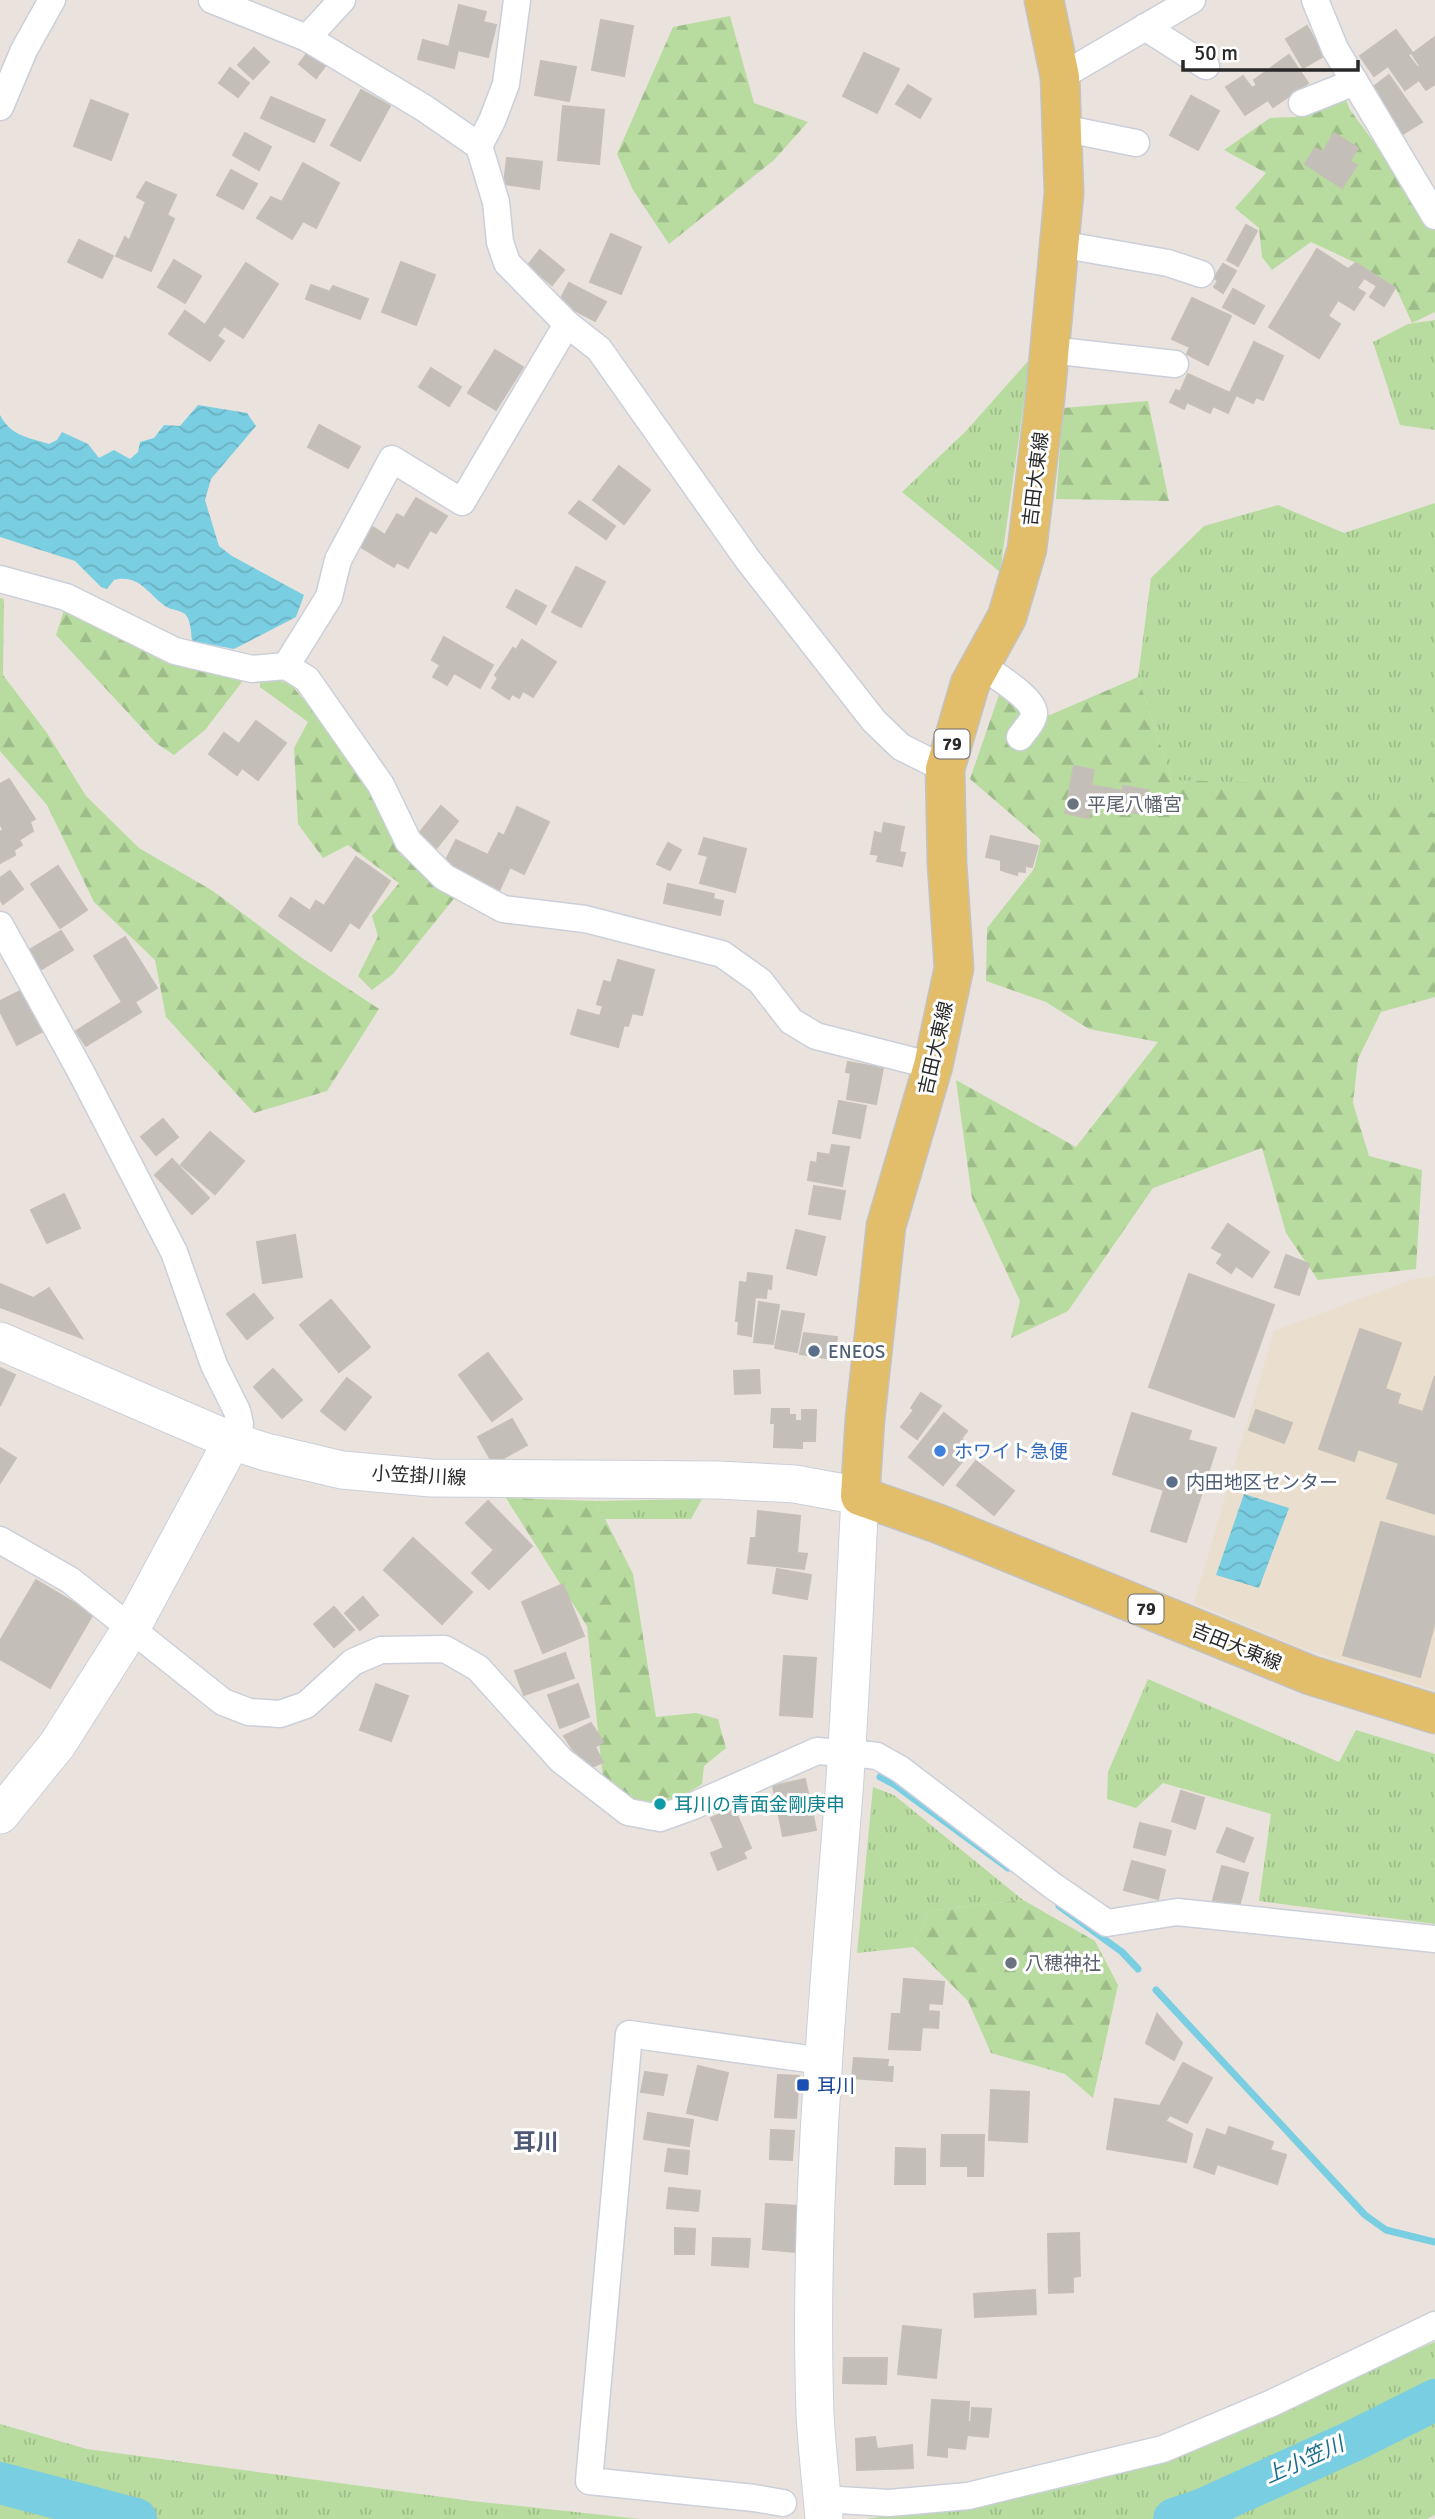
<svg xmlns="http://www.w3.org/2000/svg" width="1435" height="2519" viewBox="0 0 1435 2519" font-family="Signika,'Noto Sans JP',sans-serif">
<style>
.education{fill:#eadfce}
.grass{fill:url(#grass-tufts)}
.forest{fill:url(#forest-firs)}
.water{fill:url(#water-waves)}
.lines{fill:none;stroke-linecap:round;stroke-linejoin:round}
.stream{stroke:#7acee2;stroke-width:7}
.river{stroke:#7acee2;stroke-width:42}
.building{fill:#c3beb8;stroke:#c5bfb7;stroke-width:2}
.street-casing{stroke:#cbcfda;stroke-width:29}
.secondary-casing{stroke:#cbcfda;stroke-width:39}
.primary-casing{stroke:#c3c3c3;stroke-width:41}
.street{stroke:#fff;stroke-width:26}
.secondary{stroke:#fff;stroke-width:37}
.primary{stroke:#e2bd6a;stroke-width:38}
.worship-dot{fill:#6b7280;stroke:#fff;stroke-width:2.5}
.service-dot{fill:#5c6f8a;stroke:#fff;stroke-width:2.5}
.shop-dot{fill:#3f7fe0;stroke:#fff;stroke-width:2.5}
.culture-dot{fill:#0f9aa8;stroke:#fff;stroke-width:2.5}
.transit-dot{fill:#1a4fb4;stroke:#fff;stroke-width:2.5}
.labels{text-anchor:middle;stroke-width:6;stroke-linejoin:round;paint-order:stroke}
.shield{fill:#fff;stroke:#696969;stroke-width:2}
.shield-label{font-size:18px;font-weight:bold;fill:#292929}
.street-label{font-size:19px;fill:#292929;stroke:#fff}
.worship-label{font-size:19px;fill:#5b616d;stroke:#fff;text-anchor:start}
.service-label{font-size:19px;fill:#4e5e75;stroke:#fff;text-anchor:start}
.shop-label{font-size:19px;fill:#366cbe;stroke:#fff;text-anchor:start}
.culture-label{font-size:19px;fill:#0d838f;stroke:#fff;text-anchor:start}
.transit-label{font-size:19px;fill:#164399;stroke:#fff;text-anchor:start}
.water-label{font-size:21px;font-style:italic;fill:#1b6d8c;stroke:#fff}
.quarter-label{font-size:23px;font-weight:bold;fill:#4f5875;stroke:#fff}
</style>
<defs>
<pattern id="grass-tufts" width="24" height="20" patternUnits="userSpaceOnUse" patternTransform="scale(1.75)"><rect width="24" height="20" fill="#b8db9f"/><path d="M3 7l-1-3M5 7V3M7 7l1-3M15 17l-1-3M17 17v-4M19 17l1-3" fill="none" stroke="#9ebc89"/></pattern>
<pattern id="forest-firs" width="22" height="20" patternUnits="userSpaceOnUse" patternTransform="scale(1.75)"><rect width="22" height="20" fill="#b8db9f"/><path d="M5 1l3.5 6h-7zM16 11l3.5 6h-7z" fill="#9ebc89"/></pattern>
<pattern id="water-waves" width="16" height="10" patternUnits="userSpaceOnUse" patternTransform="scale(1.75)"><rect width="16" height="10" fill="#7acee2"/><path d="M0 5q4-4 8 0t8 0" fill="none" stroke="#6ab1c2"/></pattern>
</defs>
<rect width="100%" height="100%" fill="#eae3dd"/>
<polygon class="education" points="1435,1276 1435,1690 1293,1645 1194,1603 1274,1331 1413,1279"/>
<g class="grass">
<polygon points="1435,320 1435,430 1400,425 1373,342 1408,324"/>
<polygon points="1030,359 1000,572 902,492 966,431"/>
<polygon points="1435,503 1435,817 1172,780 1138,677 1151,578 1204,526 1278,505 1344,533"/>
<polygon points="702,1499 691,1519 605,1519 596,1501"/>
<polygon points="1148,1679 1339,1762 1356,1730 1435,1754 1435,1924 1259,1901 1271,1814 1163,1783 1136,1808 1107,1799 1108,1772"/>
<polygon points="873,1787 894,1795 1023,1900 929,1911 914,1947 857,1953"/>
<polygon points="1435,2342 1435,2515 1427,2519 865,2519 966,2506 1082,2484 1136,2467"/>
<polygon points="0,2424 87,2449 472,2501 640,2519 0,2519"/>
</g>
<g class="forest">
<polygon points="730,16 754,103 808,122 774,160 669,244 633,190 617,154 673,27"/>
<polygon points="1344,95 1350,110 1435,224 1435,312 1412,323 1396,288 1356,263 1311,242 1272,270 1262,257 1259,228 1235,208 1266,173 1224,150 1270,118 1295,117"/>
<polygon points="1148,401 1169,501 1056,499 1063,408"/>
<polygon points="0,598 4,599 3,675 47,733 86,796 139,848 213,891 302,958 379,1009 327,1091 254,1113 166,1017 155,960 94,902 47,805 0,751"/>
<polygon points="65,607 252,669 205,730 174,755 156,743 56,635"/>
<polygon points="1138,677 1172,780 1303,784 1435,814 1435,997 1381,1012 1358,1059 1353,1103 1369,1156 1422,1170 1416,1269 1318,1280 1286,1233 1262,1148 1153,1188 1068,1311 1011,1338 1020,1301 972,1198 956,1080 1076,1147 1158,1042 1089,1029 1046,1002 986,981 987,928 1034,869 1041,840 970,779 1001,689 1034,710 1050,715"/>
<polygon points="260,679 289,682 333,735 367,783 401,855 456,896 393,974 372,990 358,976 378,936 372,916 399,883 348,845 323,858 298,824 294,748 308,722 260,687"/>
<path d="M506,1498l90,3 37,73 23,143 40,-4 22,6 8,29 -22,18 -2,18c-17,11 -45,28 -67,17 -11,-6 -22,-15 -32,-22l-16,-153z"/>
<polygon points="1023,1900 1095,1941 1118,1985 1093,2098 1065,2074 991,2053 968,2001 914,1947 929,1911"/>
</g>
<g class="water">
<path d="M198,405l49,8 9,13 -45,53 -6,21 14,46 13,10 72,39 -8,22 -62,32 -42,-8c-1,-8 -1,-21 -7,-27 -5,-4 -14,-4 -20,-8 -18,-13 -26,-32 -51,-26l-7,9 -6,-2 -26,-26 -75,-24v-122c11,21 27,22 49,29l8,-4 5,-8 26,12 11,14 15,-8 16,9 8,-7 2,-10 14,-4 10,-13 16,1z"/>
<polygon points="1244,1494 1289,1508 1259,1588 1216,1575"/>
</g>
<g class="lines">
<g class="stream">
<polyline points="880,1777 895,1785 1008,1868"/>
<polyline points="1059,1906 1122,1952 1138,1969"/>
<polyline points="1156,1990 1365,2215 1386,2230 1435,2242"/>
</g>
<g class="river">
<polyline points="0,2483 136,2519"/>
<polyline points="1174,2519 1201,2510 1355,2440 1435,2400"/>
</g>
</g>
<g class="building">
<polygon points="459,5 486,12 483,22 496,25 488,57 458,50 454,68 418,59 423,40 449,47"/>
<polygon points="601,20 633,26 624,76 592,70"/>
<polygon points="1307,26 1324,56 1303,68 1286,39"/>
<polygon points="1396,30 1412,52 1408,55 1418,68 1420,66 1412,54 1435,37 1435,84 1426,90 1419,80 1405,90 1388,66 1374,76 1360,56"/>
<polygon points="254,48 269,62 253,79 238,65"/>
<polygon points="309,51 326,65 316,78 299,64"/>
<polygon points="864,53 899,69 877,113 843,96"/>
<polygon points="1289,55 1308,83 1273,107 1268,100 1245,115 1226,87 1243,76 1252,88 1257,85 1254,80"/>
<polygon points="541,61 576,67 569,101 535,95"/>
<polygon points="230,68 249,83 238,97 219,83"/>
<polygon points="1389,75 1422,122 1403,134 1371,89"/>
<polygon points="908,85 931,99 920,118 896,104"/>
<polygon points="361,90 390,106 360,161 331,145"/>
<polygon points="1191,96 1219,111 1198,150 1170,135"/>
<polygon points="271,97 325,120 314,142 261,118"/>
<polygon points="91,100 128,114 111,160 74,146"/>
<polygon points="563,106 604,110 599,164 558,160"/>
<polygon points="245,133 271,147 259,170 233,155"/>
<polygon points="1334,133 1358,148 1350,161 1357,165 1342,188 1305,164 1315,148 1323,152"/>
<polygon points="507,158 542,162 539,189 504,184"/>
<polygon points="303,163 339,183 316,228 303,221 292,239 257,218 271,197 282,202"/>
<polygon points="231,170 257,184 243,209 217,195"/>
<polygon points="146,182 176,195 167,215 174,219 151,271 116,256 125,237 129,241 146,202 137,197"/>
<polygon points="1246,225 1257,231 1238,266 1227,260"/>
<polygon points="611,234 641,247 621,294 590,282"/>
<polygon points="79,240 113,256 102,278 68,262"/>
<polygon points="1317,249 1348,269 1356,263 1395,288 1384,306 1370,297 1377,286 1364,278 1357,288 1365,293 1354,310 1338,300 1328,316 1340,324 1319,358 1269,327"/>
<polygon points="540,250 564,270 552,285 528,265"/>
<polygon points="174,260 201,276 185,303 158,287"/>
<polygon points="401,262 435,275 416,325 382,312"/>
<polygon points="246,263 278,284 243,338 224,326 217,336 224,341 210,361 169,334 185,311 205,325"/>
<polygon points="1223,264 1236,271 1223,293 1214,287 1218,281 1214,278"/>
<polygon points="569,283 606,302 595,321 559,302"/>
<polygon points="311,285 330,292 333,286 368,299 360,319 306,299"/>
<polygon points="1233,289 1264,306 1254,324 1223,307"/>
<polygon points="1192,298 1231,316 1208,365 1187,354 1190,347 1172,339"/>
<polygon points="1254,342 1283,356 1263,400 1256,397 1253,403 1236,395 1228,413 1213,406 1210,413 1187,402 1184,409 1170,402 1176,390 1180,392 1188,374 1230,393"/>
<polygon points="495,350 523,367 496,410 468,393"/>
<polygon points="431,368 461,387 449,406 419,387"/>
<polygon points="319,425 360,447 348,468 308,447"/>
<polygon points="619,466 650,490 624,524 593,500"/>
<polygon points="416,498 447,516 436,533 430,530 408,568 397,562 394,567 359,546 371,526 385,535 397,514 404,518"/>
<polygon points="579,501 615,526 606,539 569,513"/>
<polygon points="576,567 605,582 581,627 552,612"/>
<polygon points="516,590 546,606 536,624 507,607"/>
<polygon points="444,637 493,665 480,688 454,673 447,685 433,677 440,665 432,660"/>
<polygon points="522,640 556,662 533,697 523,691 519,698 512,694 509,699 492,688 498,678 495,675 513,648 516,650"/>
<polygon points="256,721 286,743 258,780 242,768 237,775 209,754 224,733 239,744"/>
<polygon points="1074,766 1094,770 1091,785 1123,791 1123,786 1148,790 1143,814 1121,810 1121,807 1092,801 1089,818 1065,813"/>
<polygon points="9,779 35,819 30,822 33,831 19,840 22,845 14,850 15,855 0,863 0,832 3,830 0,823 0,784"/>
<polygon points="441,806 458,821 434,851 416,837"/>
<polygon points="517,807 549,822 524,874 510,867 498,893 443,866 456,840 488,855 499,833 504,836"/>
<polygon points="884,823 904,827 899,852 905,853 902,866 877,861 879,855 871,854 875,832 882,834"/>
<polygon points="991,836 1038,846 1032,867 1025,866 1025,872 1018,871 1017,875 1001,870 1001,860 986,857"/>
<polygon points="704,838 746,849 735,892 700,883 708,856 699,854"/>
<polygon points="668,843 681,850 670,870 657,864"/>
<polygon points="356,857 390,881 359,928 350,922 331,951 279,916 291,898 310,911 316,901 324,906"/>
<polygon points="58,866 87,910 60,928 31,884"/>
<polygon points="10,871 23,889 3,904 0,899 0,878"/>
<polygon points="668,884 714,894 713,899 723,901 720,915 664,903"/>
<polygon points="61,931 73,950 40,970 29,950"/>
<polygon points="125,937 157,988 135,1002 141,1012 86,1046 76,1031 122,1002 94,956"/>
<polygon points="618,960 654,970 642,1015 632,1013 628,1026 624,1025 618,1047 571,1034 578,1010 600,1016 603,1006 597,1004 604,981 611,983"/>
<polygon points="22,990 43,1031 17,1045 0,1011 0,1001"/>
<polygon points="848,1062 883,1068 876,1104 847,1099 851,1073 846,1072"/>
<polygon points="839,1101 866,1106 860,1138 833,1133"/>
<polygon points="163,1119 178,1137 156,1155 141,1137"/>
<polygon points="210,1132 244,1161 215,1194 181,1165"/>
<polygon points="832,1145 849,1147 842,1186 808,1180 811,1162 817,1163 818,1153 830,1155"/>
<polygon points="172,1159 209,1198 192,1214 155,1175"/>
<polygon points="814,1186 845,1191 840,1219 809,1214"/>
<polygon points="64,1194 80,1228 47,1243 31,1210"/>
<polygon points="1228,1224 1269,1252 1252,1277 1236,1266 1231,1273 1217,1263 1223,1254 1212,1248"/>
<polygon points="796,1230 825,1237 816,1275 787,1268"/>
<polygon points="295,1235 302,1277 263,1283 257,1242"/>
<polygon points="1286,1255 1309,1264 1299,1295 1275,1287"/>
<polygon points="748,1273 772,1276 771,1289 767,1288 766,1298 755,1297 751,1336 738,1334 739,1321 736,1321 740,1282 747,1283"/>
<polygon points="1189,1274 1274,1305 1234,1417 1149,1387"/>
<polygon points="0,1284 33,1298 49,1288 82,1338 0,1307"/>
<polygon points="254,1294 273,1318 247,1339 227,1314"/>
<polygon points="331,1300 370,1347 339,1372 300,1325"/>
<polygon points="759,1302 779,1305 773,1344 754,1342"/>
<polygon points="782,1311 804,1314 797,1352 775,1348"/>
<polygon points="1360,1329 1401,1343 1385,1389 1400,1394 1397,1404 1423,1412 1435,1376 1435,1514 1387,1498 1399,1463 1358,1449 1354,1461 1319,1449"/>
<polygon points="804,1333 837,1337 833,1359 800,1354"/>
<polygon points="488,1353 522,1399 492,1421 459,1375"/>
<polygon points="0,1368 15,1375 0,1406"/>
<polygon points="273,1369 302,1400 282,1418 254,1387"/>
<polygon points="759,1370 760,1393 735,1394 734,1371"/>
<polygon points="347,1378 371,1397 345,1430 321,1411"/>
<polygon points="921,1393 941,1406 917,1439 901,1427 914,1410 911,1408"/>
<polygon points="772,1409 789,1409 789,1415 795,1415 795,1421 802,1421 802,1410 816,1410 815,1441 802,1441 802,1448 774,1447 775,1423 771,1423"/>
<polygon points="1256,1410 1292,1423 1284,1443 1249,1430"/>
<polygon points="944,1413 967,1431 961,1439 967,1443 962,1448 969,1453 943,1485 909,1457"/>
<polygon points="1132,1413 1191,1431 1188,1440 1216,1448 1186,1542 1151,1531 1164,1490 1113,1474"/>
<polygon points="512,1419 527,1445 493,1464 478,1437"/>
<polygon points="0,1448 16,1458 0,1483"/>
<polygon points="976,1461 1014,1491 994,1515 957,1485"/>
<polygon points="488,1501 532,1546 489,1589 472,1573 494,1550 466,1523"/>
<polygon points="758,1511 800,1516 797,1553 807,1554 804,1569 748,1563 751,1538 756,1538"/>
<polygon points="1381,1522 1435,1537 1435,1622 1420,1677 1343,1655"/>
<polygon points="413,1538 472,1592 442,1624 384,1570"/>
<polygon points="777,1569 811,1575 807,1599 773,1593"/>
<polygon points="36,1580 93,1614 50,1688 0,1659 0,1641"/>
<polygon points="563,1584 584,1636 543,1653 522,1602"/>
<polygon points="363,1597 378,1615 360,1630 345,1613"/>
<polygon points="334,1607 354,1630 334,1647 314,1624"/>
<polygon points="565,1653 574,1678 524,1695 515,1671"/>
<polygon points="784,1656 816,1658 812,1717 780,1715"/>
<polygon points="376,1684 408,1696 391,1741 360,1730"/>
<polygon points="578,1684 589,1717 560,1728 548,1695"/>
<polygon points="591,1723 603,1742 595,1747 603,1762 586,1770 564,1736"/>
<polygon points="805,1779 816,1830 783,1836 773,1786"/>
<polygon points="1181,1791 1204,1798 1195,1829 1172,1821"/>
<polygon points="734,1808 751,1848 743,1852 746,1858 718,1870 711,1853 724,1848 711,1818"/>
<polygon points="1140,1823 1171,1831 1165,1855 1134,1847"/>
<polygon points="1227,1828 1253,1838 1244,1862 1217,1852"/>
<polygon points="1132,1861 1165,1870 1158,1899 1124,1890"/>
<polygon points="1222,1866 1248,1873 1239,1907 1213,1900"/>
<polygon points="904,1979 944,1982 942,2004 929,2003 928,2011 939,2012 938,2028 922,2027 920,2050 889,2049 892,2014 901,2014"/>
<polygon points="1157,2014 1182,2043 1174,2060 1146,2043"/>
<polygon points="854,2058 888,2060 887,2067 893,2067 892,2081 852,2078"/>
<polygon points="1183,2063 1212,2078 1187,2123 1170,2115 1165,2121 1192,2134 1186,2162 1107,2149 1115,2099 1160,2106"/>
<polygon points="698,2066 728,2073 717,2120 687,2113"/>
<polygon points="645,2072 667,2075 663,2095 641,2092"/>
<polygon points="778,2075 799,2076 796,2118 775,2117"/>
<polygon points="991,2090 1029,2092 1027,2142 989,2140"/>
<polygon points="648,2113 693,2120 689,2146 644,2139"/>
<polygon points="1229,2127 1273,2142 1270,2150 1286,2155 1277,2184 1217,2164 1214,2174 1194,2167 1207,2129 1226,2136"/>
<polygon points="771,2130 794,2131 792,2160 770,2159"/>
<polygon points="942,2135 984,2135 983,2176 968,2176 968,2166 941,2166"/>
<polygon points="896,2148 925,2149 925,2184 895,2184"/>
<polygon points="668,2149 689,2151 687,2174 665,2171"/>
<polygon points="669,2188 700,2191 698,2211 667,2208"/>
<polygon points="766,2204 799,2206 796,2252 763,2249"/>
<polygon points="675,2228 695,2229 694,2254 675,2254"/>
<polygon points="1079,2233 1080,2276 1073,2277 1073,2292 1049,2293 1048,2234"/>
<polygon points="713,2238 750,2239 748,2267 712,2265"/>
<polygon points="1035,2290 1036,2314 975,2317 974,2294"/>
<polygon points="903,2326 941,2330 936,2378 898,2374"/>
<polygon points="844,2358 887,2358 886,2384 843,2383"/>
<polygon points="932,2400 969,2402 968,2422 971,2422 972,2408 991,2409 988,2437 967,2435 965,2449 947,2447 947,2457 928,2455"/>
<polygon points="875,2437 877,2449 912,2445 913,2468 857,2470 856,2439"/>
</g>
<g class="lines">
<defs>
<g id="street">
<polyline points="212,0 307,38 424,108 479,146 496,202 500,242 507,263 567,324 599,349 748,560 874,721 901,747 945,769"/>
<polyline points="1315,0 1335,49 1435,216"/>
<polyline points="1145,27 1206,66"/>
<polyline points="307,38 342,0"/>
<polyline points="1060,77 1192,0"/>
<polyline points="1302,103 1355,82"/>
<polyline points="0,107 24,50 52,0"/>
<polyline points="1062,128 1136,143"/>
<polyline points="479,146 492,121 506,84 517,0"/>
<polyline points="1059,244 1168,263 1201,274"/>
<polyline points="1050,350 1175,364"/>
<polyline points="0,579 66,597 175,651 252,669 286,666 307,679 381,785 408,841 444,877 503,909 585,919 722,954 760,981 791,1021 816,1036 933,1066"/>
<path d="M981,665c12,9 53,33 53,48 0,8 -10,18 -14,24"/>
<polyline points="286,666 329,597 338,560 392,459 462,502 567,324"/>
<polyline points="0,925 81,1072 174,1252 214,1365 237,1411 240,1424 232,1441"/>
<polyline points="0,1540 70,1580 223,1702 249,1712 280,1714 306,1705 353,1662 381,1650 445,1649 478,1668 561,1760 628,1812 660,1818 693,1806 817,1751 869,1755 877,1756 900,1769 1053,1886 1107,1923 1177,1912 1435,1939"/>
<polyline points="822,2499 889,2503 968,2496 1163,2449 1272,2403 1435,2325"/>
<polyline points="783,2503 754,2498 589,2481 629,2034 823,2061"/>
</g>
<g id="secondary">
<path d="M0,1341l232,100 34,11 76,18 89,8 287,2 77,4 65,12c-5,99 -9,197 -16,296 -16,206 -36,414 -29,622 2,35 6,70 9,105"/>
<polyline points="0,1815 57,1745 132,1627 232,1441"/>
</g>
<polyline id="primary" points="1044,0 1060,77 1064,193 1045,399 1027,549 1007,617 970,684 945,769 947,863 954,968 933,1066 886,1226 865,1419 860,1496 939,1524 1310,1675 1435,1714"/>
</defs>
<use href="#street" class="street-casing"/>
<use href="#secondary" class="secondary-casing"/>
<use href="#primary" class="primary-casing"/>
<use href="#street" class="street"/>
<use href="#secondary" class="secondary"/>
<use href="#primary" class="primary"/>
</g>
<g class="worship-dot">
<circle cx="1073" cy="804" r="7"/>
<circle cx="1011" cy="1963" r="7"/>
</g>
<g class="service-dot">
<circle cx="814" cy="1351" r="7"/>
<circle cx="1172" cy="1482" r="7"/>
</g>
<circle class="shop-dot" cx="940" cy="1451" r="7"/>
<circle class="culture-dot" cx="660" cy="1804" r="7"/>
<rect class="transit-dot" x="796" y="2078" width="14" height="14" rx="3.5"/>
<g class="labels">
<g class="shield">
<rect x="934.5" y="729.5" width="35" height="29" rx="5"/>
<rect x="1128.5" y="1594.5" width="35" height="29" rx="5"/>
</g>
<g class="shield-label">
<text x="952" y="750">79</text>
<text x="1146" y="1615">79</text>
</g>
<g class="street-label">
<text transform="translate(1035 479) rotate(-83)" y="7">吉田大東線</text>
<text transform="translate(935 1048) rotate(-77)" y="7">吉田大東線</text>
<text transform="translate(419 1475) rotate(3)" y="7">小笠掛川線</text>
<text transform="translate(1237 1646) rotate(22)" y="7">吉田大東線</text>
</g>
<g class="worship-label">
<text x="1087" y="811">平尾八幡宮</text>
<text x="1025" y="1970">八穂神社</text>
</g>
<g class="service-label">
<text x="828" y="1358">ENEOS</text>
<text x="1186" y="1489">内田地区センター</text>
</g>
<g class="shop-label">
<text x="954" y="1458">ホワイト急便</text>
</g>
<g class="culture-label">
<text x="674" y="1811">耳川の青面金剛庚申</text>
</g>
<g class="transit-label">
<text x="817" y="2092">耳川</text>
</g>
<g class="water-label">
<text transform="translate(1304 2460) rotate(-24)" y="7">上小笠川</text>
</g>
<g class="quarter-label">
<text x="536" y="2150">耳川</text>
</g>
</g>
<path d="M1183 60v10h175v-10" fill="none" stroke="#292929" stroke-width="3.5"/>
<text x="1194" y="60" font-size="21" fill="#292929" stroke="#ffffff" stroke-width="5" paint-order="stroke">50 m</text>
</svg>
